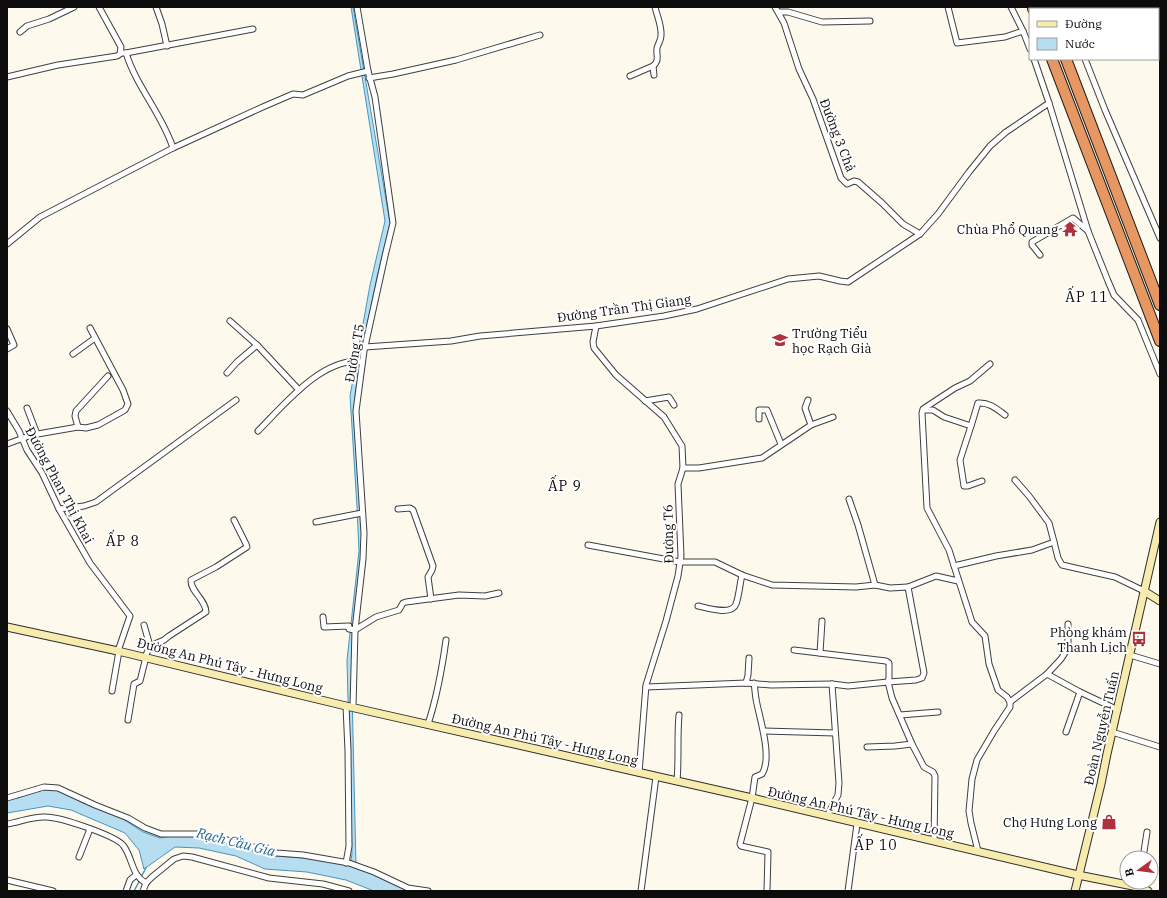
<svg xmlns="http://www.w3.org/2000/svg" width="1167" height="898" viewBox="0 0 1167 898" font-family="'IBM Plex Serif',serif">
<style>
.water{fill:#b7def0;stroke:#4496c0}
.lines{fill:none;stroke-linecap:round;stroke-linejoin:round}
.stream{stroke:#4496c0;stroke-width:1.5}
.street-casing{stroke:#3f3f3f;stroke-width:7}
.secondary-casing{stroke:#2e2e2e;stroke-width:9}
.highway-casing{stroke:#1d1d1d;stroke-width:12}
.street{stroke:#fff;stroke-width:5}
.secondary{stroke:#f7ebae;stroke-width:7}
.highway{stroke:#e79762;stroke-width:10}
.labels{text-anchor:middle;stroke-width:4;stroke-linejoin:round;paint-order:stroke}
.street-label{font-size:13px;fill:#0c0c0c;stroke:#fff}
.poi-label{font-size:13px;fill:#0c0c0c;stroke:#fff;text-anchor:end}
.neighbourhood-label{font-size:14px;letter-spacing:1px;fill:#0c0c0c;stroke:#fff}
.water-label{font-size:14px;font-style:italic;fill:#216792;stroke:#fff}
</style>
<rect width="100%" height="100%" fill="#fdf9ed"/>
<polygon class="water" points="351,7 353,7 390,223 377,277 365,335 355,395 355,414 362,537 352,691 356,867 411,891 374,891 346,880 307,872 265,869 236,856 199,848 175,847 144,869 139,850 125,833 71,810 48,806 7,813 7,800 18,798 48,788 61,790 83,803 120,817 143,832 160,838 185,834 203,836 231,842 263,855 303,858 350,865 352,854 347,660 359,551 357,507 350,396 370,285 385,221"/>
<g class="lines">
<g class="stream">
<polyline points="141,877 146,868"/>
<polyline points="134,891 140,880"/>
</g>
<defs>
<g id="street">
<polyline points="156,7 162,24 167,46"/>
<polyline points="775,7 784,23 799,69 813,99 841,178 847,184 854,181 858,182 882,203 903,224 920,234"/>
<polyline points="948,7 957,43 1005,37 1023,31 1030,49"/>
<polyline points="1011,7 1023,31"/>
<polyline points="1065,7 1066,9"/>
<polyline points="779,12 788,12 822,22 870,21"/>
<polyline points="20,32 27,26 49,19 74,7"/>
<polyline points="121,53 126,53 253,29"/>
<path d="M126,53c11,35 36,61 47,95"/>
<polyline points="1034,59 1049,103 1088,231 1108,281 1114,295 1138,320 1160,374"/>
<polyline points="1085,59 1105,110 1160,238"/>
<path d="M654,75l-1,-9c7,-5 3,-11 4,-18 1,-4 4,-8 4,-12 1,-10 -4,-20 -6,-29"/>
<polyline points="630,76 653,66"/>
<polyline points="7,77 58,65 117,56 120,54 121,47 99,7"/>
<polyline points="369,78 393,74 456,60 540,35"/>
<polyline points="7,244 40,217 173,148 265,106 293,94 303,95 348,76 368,71"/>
<polyline points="1040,255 1032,245 1032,242 1073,218 1088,231"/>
<polyline points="230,321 257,345 299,390"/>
<polyline points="596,326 593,342 594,348 616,375 664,417 682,446 683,468 678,484 681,556 678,576 666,621 646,685 639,773"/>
<polyline points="7,329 14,345 7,349"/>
<polyline points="365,347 451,341 480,336 596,326 664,316 697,309 788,279 819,276 840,281 848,282 920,234 938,214 969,172 990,146 1006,132 1049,103"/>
<polyline points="73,354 95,338"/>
<polyline points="227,373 237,362 257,345"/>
<polyline points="808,400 805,408 811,425"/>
<polyline points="645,401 669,397 674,405"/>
<polyline points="27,408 37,434"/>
<path d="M924,410h9l11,7 27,9 7,-23c11,-1 19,6 27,12"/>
<polyline points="7,411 19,431 27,450 42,473 59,509 90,563 130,616 118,651"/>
<polyline points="759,419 759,410 767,410 781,444"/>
<polyline points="971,426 960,460 964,486 968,486 982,481"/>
<polyline points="78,427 75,416 76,411 108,376"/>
<path d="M258,431c25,-25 65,-75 104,-69"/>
<polyline points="7,444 32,435 78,427 86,428 98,425 125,410 128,404 123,390 90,328"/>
<polyline points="683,468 699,468 762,458 811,425 833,417"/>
<polyline points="849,499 858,525 875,585"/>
<polyline points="59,509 84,506 96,502 236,400"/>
<polyline points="398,509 410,508 413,510 433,566 432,570 428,577 431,599"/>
<polyline points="316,522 362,513"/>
<polyline points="1054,542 1058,558 1062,565 1115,577 1144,591"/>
<polyline points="588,545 680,562 715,562 742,575 772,585 856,587 875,585 890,588 908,587"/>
<polyline points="954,566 996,556 1032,550 1054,542 1049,523 1029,496 1015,480"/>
<path d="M698,606c9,2 34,10 38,-2 3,-8 4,-21 6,-29"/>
<polyline points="323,617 324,627 349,626 349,629 355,630 376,617 399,610 403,603 406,602 459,595 485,596 499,593"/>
<polyline points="144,625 150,646 145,657"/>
<path d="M150,646l14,-6 5,-4 37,-24c0,-12 -16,-21 -15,-32l25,-13 31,-20 -1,-3 -12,-24"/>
<polyline points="794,650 886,661 889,663 889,678 888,682 916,680 922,678 924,673 908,587 936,576 958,581"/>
<polyline points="820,653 822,621"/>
<polyline points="1130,655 1160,664"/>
<polyline points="1047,674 1061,659 1068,648 1068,624"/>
<polyline points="746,683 748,675 749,658"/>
<path d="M754,683c1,5 1,11 2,16 3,18 17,58 6,75l-7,3 -3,21 -12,46 1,2 27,6 -1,39"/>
<polyline points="646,687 746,683 771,685 832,684 848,686 888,682 892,698 912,744 924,767 933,772 935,776 934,841"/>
<polyline points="112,691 119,651"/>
<polyline points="1010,702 1047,674 1080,692 1118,710"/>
<polyline points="346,706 348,751 349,846 346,863"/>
<polyline points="353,707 355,630 363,559 364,533 356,411 364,351 385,256 393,223 375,97 368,71 357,7"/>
<polyline points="900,715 938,712"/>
<polyline points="128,720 134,684 140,681 146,657"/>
<path d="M428,724c9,-27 14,-55 18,-84"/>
<polyline points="764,731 835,733"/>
<polyline points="1066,732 1080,692"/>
<polyline points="1112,732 1160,747"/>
<polyline points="867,747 895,746 912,744"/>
<path d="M677,781c2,-22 0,-44 2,-66"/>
<polyline points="7,798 44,787 58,788 95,805 128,818 145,828 161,834 204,834 277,853 303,855 349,863 374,872 408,888 428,891"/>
<polyline points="827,816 838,795 839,783 832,684"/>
<path d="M7,824c13,-2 26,-8 39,-7 14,0 68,18 77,28 10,13 8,30 23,38"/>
<polyline points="978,851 971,823 969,811 972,779 977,760 994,731 1010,707 1010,702 1007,697 998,690 989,664 985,636 972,622 949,550 927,508 922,413 923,409 955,388 970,381 990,364"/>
<polyline points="79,857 90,829"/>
<polyline points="1143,858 1147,832"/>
<polyline points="7,880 53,891"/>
<polyline points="126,891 130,880 136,875"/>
<polyline points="143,891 146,883 152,877 174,859 183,856 192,857 269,878 323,884 349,891"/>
<polyline points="641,891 656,777"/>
<polyline points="848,891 857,824"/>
</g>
<g id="secondary">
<polyline points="1144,591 1160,601"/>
<polyline points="7,627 118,651 346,706 752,798 1078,875 1138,887 1148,891"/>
<polyline points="1075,891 1101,784 1107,754 1160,522"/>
</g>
<g id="highway">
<polyline points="1033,7 1033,9"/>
<polyline points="1046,7 1047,9"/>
<polyline points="1052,59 1160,341"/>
<polyline points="1066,59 1160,305"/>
</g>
</defs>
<use href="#street" class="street-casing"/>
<use href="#secondary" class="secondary-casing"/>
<use href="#highway" class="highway-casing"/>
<use href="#street" class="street"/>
<use href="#secondary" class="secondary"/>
<use href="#highway" class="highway"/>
</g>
<defs>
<symbol id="temple-bare" viewBox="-9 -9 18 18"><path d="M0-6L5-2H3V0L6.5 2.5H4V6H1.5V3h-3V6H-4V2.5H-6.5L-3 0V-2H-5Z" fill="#af313e" stroke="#fff" stroke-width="2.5" paint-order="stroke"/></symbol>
<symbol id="school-bare" viewBox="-9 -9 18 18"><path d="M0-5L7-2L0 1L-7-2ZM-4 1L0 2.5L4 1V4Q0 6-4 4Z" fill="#af313e" stroke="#fff" stroke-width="2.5" paint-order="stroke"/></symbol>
<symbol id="bus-bare" viewBox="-9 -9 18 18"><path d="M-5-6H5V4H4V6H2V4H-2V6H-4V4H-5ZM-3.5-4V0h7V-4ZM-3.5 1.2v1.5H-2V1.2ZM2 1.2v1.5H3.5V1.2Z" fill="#af313e" stroke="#fff" stroke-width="2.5" paint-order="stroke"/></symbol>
<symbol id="shop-bare" viewBox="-9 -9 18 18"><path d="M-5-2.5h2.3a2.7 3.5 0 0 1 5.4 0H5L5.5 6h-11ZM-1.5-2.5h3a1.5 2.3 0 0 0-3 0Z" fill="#af313e" stroke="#fff" stroke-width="2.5" paint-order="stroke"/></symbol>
</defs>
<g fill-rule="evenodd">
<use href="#temple-bare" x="1059" y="218" width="22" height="22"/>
<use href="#school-bare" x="769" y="329" width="22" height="22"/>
<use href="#bus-bare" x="1128" y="628" width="22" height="22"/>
<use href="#shop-bare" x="1098" y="811" width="22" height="22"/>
</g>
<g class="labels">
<g class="street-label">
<text transform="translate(838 135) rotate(69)" y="5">Đường 3 Chả</text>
<text transform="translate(624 308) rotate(-8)" y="5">Đường Trần Thị Giang</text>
<text transform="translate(354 353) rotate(-80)" y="5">Đường T5</text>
<text transform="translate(60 485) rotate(62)" y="5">Đường Phan Thị Khai</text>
<text transform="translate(668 534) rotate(-91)" y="5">Đường T6</text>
<text transform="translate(230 665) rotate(14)" y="5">Đường An Phú Tây - Hưng Long</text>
<text transform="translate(1101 728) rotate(-77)" y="5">Đoàn Nguyễn Tuấn</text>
<text transform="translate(545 739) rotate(13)" y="5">Đường An Phú Tây - Hưng Long</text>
<text transform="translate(861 812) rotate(13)" y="5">Đường An Phú Tây - Hưng Long</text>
</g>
<g class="poi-label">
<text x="1058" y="234">Chùa Phổ Quang</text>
<text x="792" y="338" text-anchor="start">Trường Tiểu<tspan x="792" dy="15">học Rạch Già</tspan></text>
<text x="1127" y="637">Phòng khám<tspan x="1127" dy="15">Thanh Lịch</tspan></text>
<text x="1097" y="827">Chợ Hưng Long</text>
</g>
<g class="neighbourhood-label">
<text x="1087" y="302">ẤP 11</text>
<text x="565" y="491">ẤP 9</text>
<text x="123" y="546">ẤP 8</text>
<text x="876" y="850">ẤP 10</text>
</g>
<g class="water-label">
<text transform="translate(236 842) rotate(14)" y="5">Rạch Cầu Gia</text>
</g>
</g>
<rect width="1167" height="898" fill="none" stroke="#0c0c0c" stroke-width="16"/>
<rect x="1029" y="8" width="130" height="52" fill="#ffffff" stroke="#9e9e9e"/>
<rect x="1037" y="21" width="20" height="6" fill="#f7ebae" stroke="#9e9e9e"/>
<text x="1065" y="28" font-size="12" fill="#0c0c0c">Đường</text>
<rect x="1037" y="38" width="20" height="12" fill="#b7def0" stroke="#9e9e9e"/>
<text x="1065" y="48" font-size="12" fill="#0c0c0c">Nước</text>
<g transform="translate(1139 870) rotate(256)"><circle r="19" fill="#ffffff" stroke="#9e9e9e"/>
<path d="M0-3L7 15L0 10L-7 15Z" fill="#af313e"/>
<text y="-6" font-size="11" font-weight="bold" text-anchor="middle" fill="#0c0c0c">B</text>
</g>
</svg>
